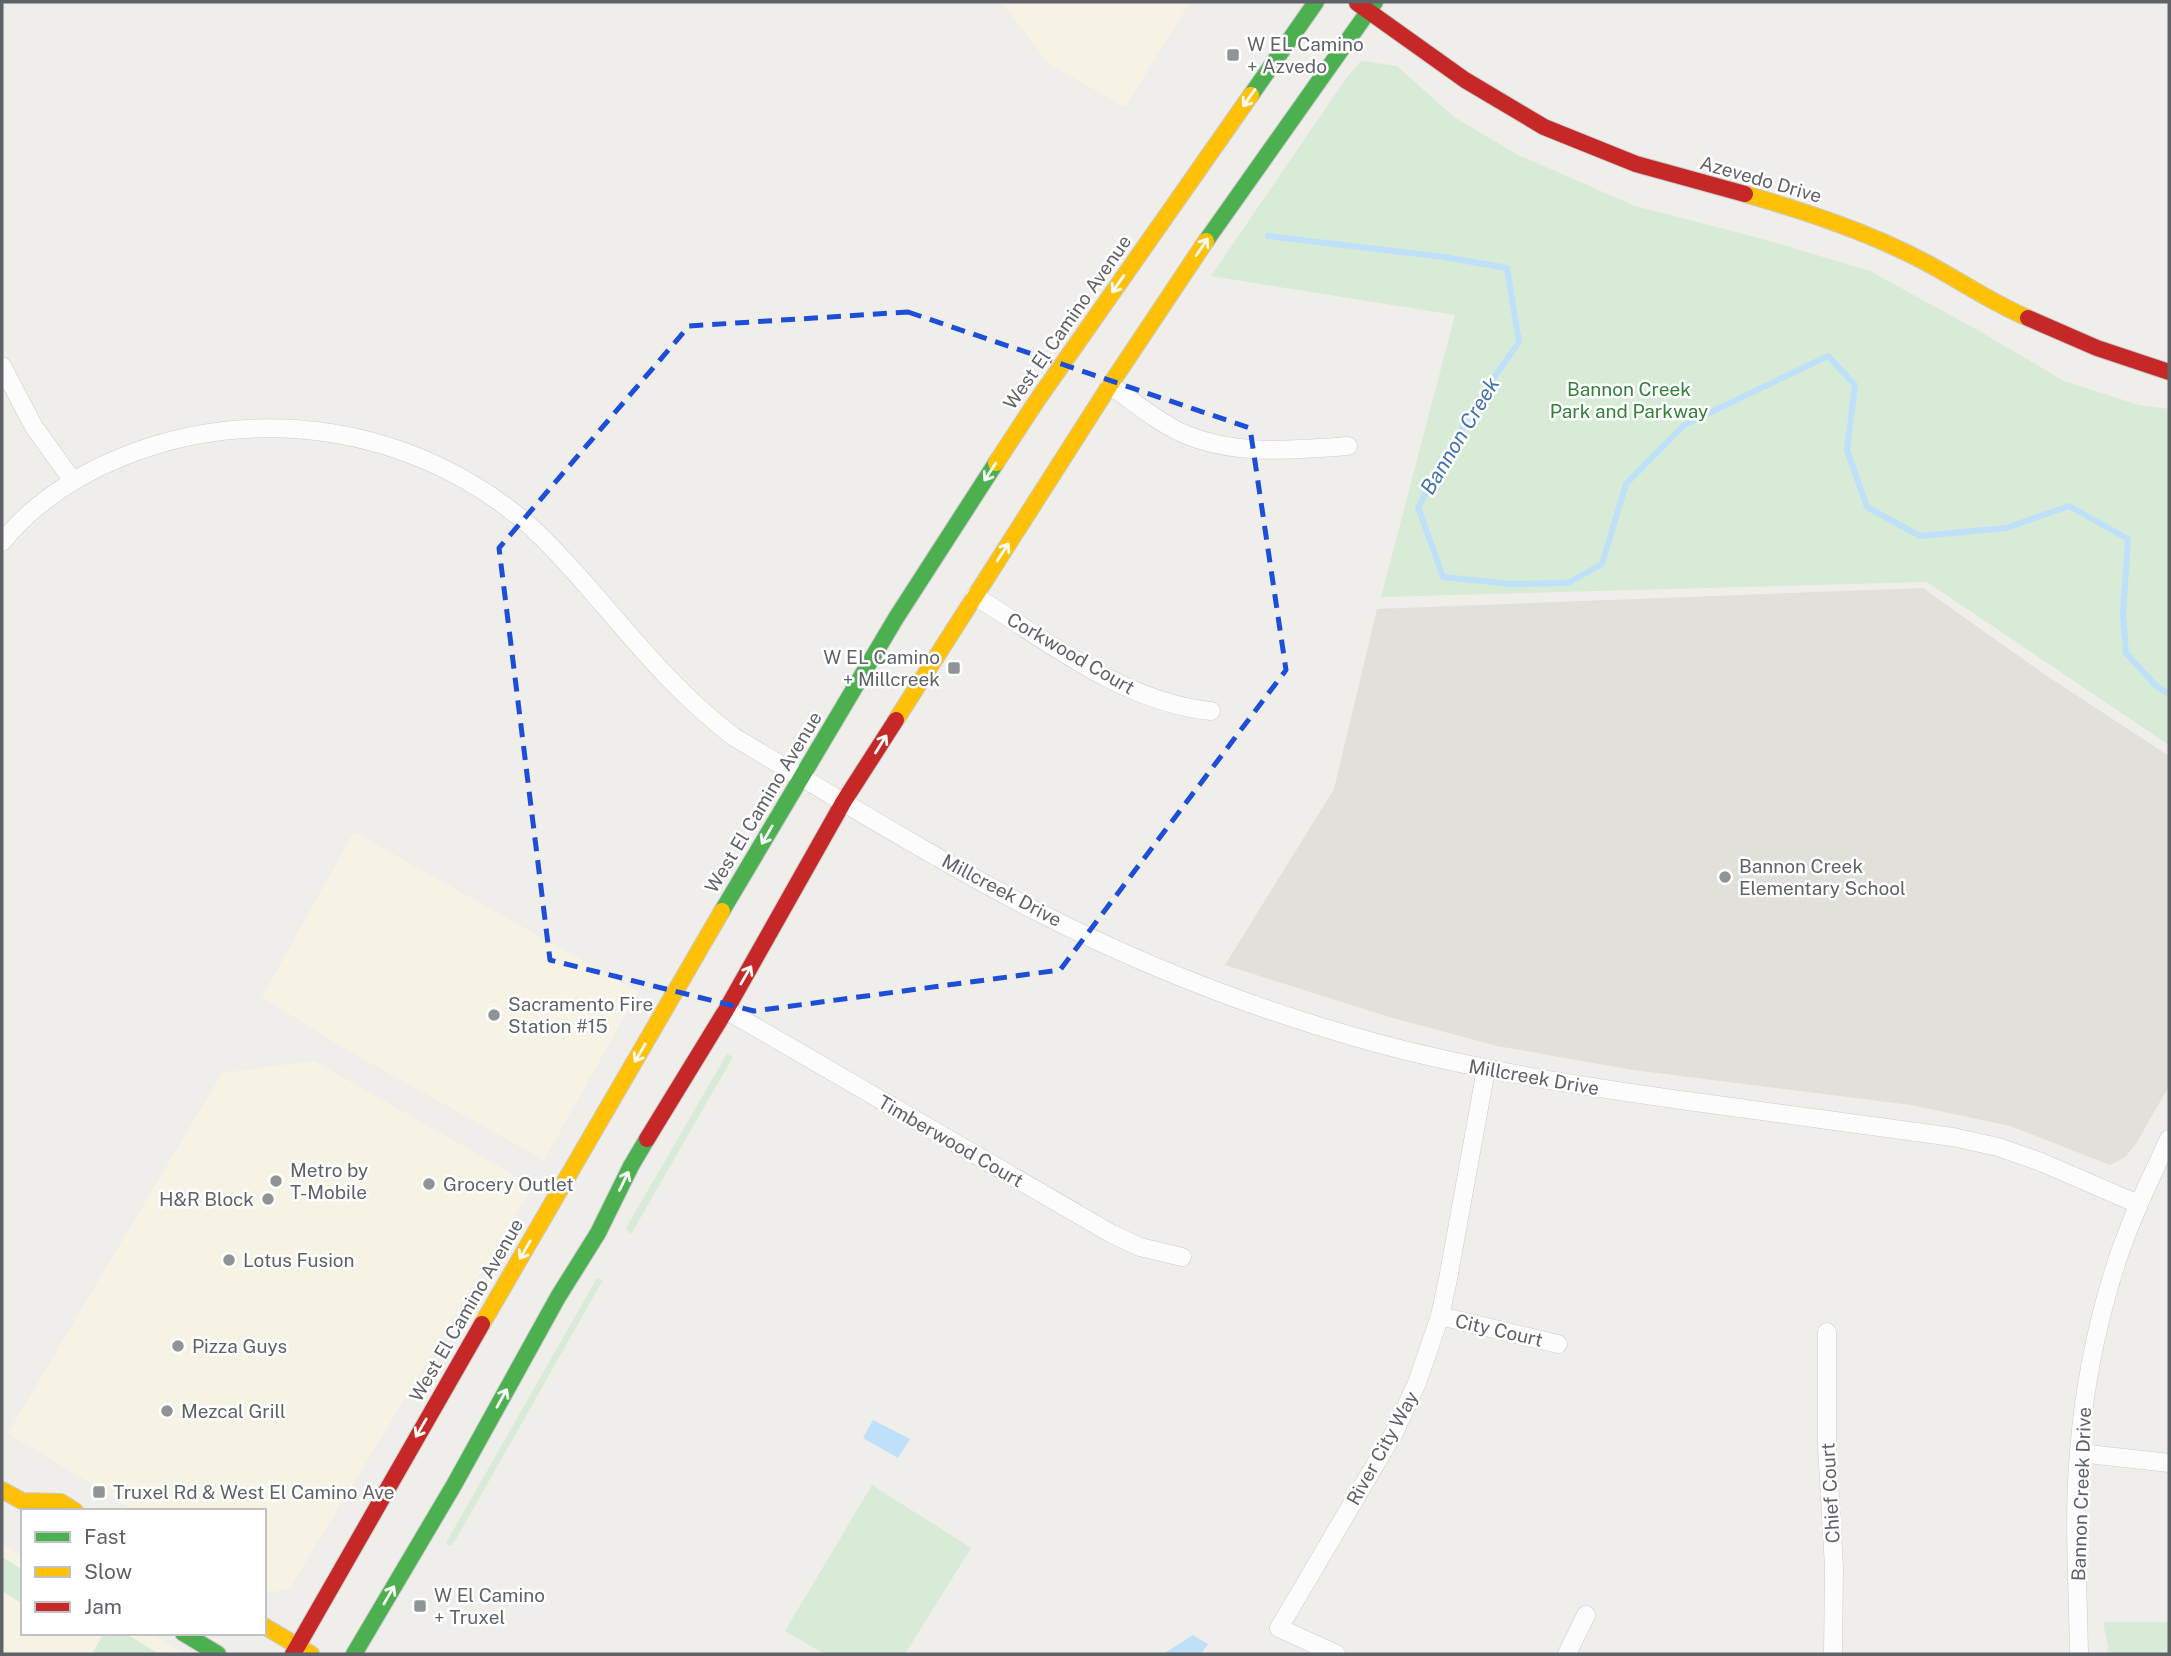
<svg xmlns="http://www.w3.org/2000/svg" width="2171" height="1656" viewBox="0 0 2171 1656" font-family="'Public Sans',sans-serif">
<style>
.commercial{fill:#f7f3e4}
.education{fill:#e2e0da}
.green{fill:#d8ebd6}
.water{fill:#bfe0f9}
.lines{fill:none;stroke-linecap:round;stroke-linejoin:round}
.stream{stroke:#bfe0f9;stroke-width:6}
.street-casing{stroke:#cbcccc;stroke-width:19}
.fast-casing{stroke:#cacacb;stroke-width:18}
.slow-casing{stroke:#cacacb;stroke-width:18}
.jam-casing{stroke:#cacacb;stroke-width:18}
.street{stroke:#fdfcfc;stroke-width:18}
.fast{stroke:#4caf50;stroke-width:16}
.slow{stroke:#ffc107;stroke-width:16}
.jam{stroke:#c62828;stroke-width:16}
.oneway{stroke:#f6fbf6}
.marked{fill:none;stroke:#1d4ed8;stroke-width:5;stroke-dasharray:14 9;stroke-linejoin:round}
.poi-dot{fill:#919496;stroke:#fff;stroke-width:2.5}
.labels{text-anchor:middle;stroke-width:5;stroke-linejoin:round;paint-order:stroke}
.poi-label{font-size:19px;fill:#5f6368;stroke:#fff;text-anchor:start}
.street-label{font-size:19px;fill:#5f6368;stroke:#fff}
.park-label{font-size:19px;fill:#348238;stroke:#fff}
.water-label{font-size:21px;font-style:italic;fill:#4174aa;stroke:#fff}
</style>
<rect width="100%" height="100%" fill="#efeeea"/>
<g class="commercial">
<polygon points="1002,2 1190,2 1125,107 1049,64"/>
<polygon points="354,832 638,992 544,1160 344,1048 262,997"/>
<polygon points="314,1061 533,1186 290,1588 268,1593 264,1590 264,1511 135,1511 8,1433 222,1073"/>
<polygon points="2,1544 23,1557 23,1633 149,1633 184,1654 2,1654"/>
</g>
<polygon class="education" points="1923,588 2044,674 2169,756 2169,1086 2136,1144 2125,1157 2110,1165 2010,1126 1911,1105 1633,1070 1497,1046 1389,1017 1225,965 1334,789 1377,609"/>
<g class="green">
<polygon points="1361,61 1397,66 1454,117 1518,155 1635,206 1763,239 1870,271 1981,332 2064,381 2139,405 2169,409 2169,745 1927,582 1381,597 1455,315 1211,276 1347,77"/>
<polygon points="727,1054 733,1057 631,1234 626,1228"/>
<polygon points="597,1278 603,1280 456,1539 450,1546 446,1543"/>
<polygon points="872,1485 971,1548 905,1654 824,1654 785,1631"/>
<polygon points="2,1557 23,1570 23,1604 2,1591"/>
<polygon points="2103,1622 2169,1622 2169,1654 2107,1654 2108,1647"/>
<polygon points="104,1633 125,1633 159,1654 92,1654"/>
</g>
<g class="water">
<polygon points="873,1420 910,1439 898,1458 863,1438"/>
<polygon points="1193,1635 1208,1644 1201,1654 1163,1654"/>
</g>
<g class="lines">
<polyline class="stream" points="1268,236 1444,257 1507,268 1519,342 1477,402 1418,507 1443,577 1511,584 1568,583 1602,564 1626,484 1684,425 1828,356 1855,385 1847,450 1867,507 1920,536 2006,528 2069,506 2128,539 2123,614 2126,653 2156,686 2169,694"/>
<defs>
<g id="street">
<polyline points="2,366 34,427 73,481"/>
<path d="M1110,385c23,16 46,36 72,48 52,23 111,17 166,13"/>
<path d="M2,542c32,-39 73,-66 120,-85 134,-55 291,-30 402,64 23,19 43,43 63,65 46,53 90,108 147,151 101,60 201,122 306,176 100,51 207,93 315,124 111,32 225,49 340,65 86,12 172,23 258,35l45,10 43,15 97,42"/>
<path d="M975,596c72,45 150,107 236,115"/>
<polyline points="726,1010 1112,1234 1140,1247 1182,1257"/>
<polyline points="1440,1316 1558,1344"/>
<polyline points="1827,1332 1827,1447 1834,1567 1833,1654"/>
<polyline points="2079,1453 2169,1463"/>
<polyline points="1336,1654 1279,1628 1395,1431 1417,1383 1440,1316 1448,1279 1486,1069"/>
<polyline points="1567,1654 1586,1615"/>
<path d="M2079,1654c-1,-67 -6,-136 0,-203 5,-62 17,-124 36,-184 14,-44 34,-86 54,-128"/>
</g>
<g id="fast">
<polyline points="1251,95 1316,2"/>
<polyline points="1206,241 1375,2"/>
<polyline points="722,911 896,618 996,463"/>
<polyline points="183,1633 218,1654"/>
<polyline points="354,1654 454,1485 558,1297 598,1233 631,1166 647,1139"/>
</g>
<g id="slow">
<path d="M1745,194c62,18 123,38 180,68 34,18 67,41 103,56"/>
<polyline points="996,463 1036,402 1251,95"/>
<polyline points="896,720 1110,385 1206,241"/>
<polyline points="482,1324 722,911"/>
<polyline points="2,1490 22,1501 61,1502 75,1511"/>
<polyline points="264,1626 311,1654"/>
</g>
<g id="jam">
<polyline points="1357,3 1465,80 1544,127 1636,164 1745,194"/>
<polyline points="2028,318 2097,348 2169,372"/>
<polyline points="647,1139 726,1010 844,801 896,720"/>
<polyline points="293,1654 482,1324"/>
</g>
</defs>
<use href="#street" class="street-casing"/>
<use href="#fast" class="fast-casing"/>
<use href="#slow" class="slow-casing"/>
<use href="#jam" class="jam-casing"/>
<use href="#street" class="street"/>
<use href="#fast" class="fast"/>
<use href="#slow" class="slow"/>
<use href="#jam" class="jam"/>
</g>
<defs><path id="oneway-shaft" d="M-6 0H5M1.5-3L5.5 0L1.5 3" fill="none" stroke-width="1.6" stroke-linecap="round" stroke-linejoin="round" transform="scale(1.75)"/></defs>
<g class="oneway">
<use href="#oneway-shaft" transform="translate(1249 98) rotate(125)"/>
<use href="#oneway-shaft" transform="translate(1202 247) rotate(-56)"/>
<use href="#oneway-shaft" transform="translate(1118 284) rotate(125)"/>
<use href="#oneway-shaft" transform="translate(990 472) rotate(123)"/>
<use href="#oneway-shaft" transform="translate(1003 552) rotate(-57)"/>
<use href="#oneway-shaft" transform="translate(881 744) rotate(-58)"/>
<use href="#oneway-shaft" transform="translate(767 835) rotate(120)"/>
<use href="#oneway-shaft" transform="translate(746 975) rotate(-60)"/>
<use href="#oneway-shaft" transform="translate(640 1053) rotate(120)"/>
<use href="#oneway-shaft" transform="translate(624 1181) rotate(-64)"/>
<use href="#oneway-shaft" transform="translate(525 1250) rotate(120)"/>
<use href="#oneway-shaft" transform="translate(502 1398) rotate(-61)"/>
<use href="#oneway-shaft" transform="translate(421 1428) rotate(120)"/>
<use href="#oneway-shaft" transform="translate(389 1595) rotate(-60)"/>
</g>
<path class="marked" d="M908,312l342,116 36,242 -226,300 -306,41 -204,-51 -51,-412 190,-222z"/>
<g class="poi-dot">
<rect x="1226" y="48" width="14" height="14" rx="3.5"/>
<rect x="947" y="661" width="14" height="14" rx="3.5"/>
<circle cx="1725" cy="877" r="7"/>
<circle cx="494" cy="1015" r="7"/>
<circle cx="276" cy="1181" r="7"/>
<circle cx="429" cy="1184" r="7"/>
<circle cx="268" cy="1199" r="7"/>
<circle cx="229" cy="1260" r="7"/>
<circle cx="178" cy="1346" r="7"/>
<circle cx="167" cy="1411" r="7"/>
<rect x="92" y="1485" width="14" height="14" rx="3.5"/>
<rect x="413" y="1599" width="14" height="14" rx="3.5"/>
</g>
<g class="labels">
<g class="poi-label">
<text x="1247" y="51">W EL Camino<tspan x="1247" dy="22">+ Azvedo</tspan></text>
<text x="940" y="664" text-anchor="end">W EL Camino<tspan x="940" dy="22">+ Millcreek</tspan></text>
<text x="1739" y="873">Bannon Creek<tspan x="1739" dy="22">Elementary School</tspan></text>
<text x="508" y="1011">Sacramento Fire<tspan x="508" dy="22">Station #15</tspan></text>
<text x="290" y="1177">Metro by<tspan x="290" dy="22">T-Mobile</tspan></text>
<text x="443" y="1191">Grocery Outlet</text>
<text x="254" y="1206" text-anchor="end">H&amp;R Block</text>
<text x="243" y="1267">Lotus Fusion</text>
<text x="192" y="1353">Pizza Guys</text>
<text x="181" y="1418">Mezcal Grill</text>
<text x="113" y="1499">Truxel Rd &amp; West El Camino Ave</text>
<text x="434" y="1602">W El Camino<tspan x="434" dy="22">+ Truxel</tspan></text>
</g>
<g class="street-label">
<text transform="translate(1761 179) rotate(16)" y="7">Azevedo Drive</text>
<text transform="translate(1067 322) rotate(-55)" y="7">West El Camino Avenue</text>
<text transform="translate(1071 653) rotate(30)" y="7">Corkwood Court</text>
<text transform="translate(763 802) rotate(-59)" y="7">West El Camino Avenue</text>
<text transform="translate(1002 890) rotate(28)" y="7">Millcreek Drive</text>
<text transform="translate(1534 1077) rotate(10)" y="7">Millcreek Drive</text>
<text transform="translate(951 1141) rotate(30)" y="7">Timberwood Court</text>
<text transform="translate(466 1310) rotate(-60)" y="7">West El Camino Avenue</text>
<text transform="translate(1499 1330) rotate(13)" y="7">City Court</text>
<text transform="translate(1382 1448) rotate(-61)" y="7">River City Way</text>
<text transform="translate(1830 1493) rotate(-93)" y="7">Chief Court</text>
<text transform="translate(2081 1494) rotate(-88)" y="7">Bannon Creek Drive</text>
</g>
<g class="park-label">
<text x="1629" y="396">Bannon Creek<tspan x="1629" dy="22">Park and Parkway</tspan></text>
</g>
<g class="water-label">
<text transform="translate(1460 436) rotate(-59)" y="7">Bannon Creek</text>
</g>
</g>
<rect width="2171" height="1656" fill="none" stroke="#5f6368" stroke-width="7"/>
<rect x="21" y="1509" width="245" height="126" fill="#ffffff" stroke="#bfc1c3" stroke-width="2"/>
<rect x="35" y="1532" width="35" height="10" fill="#4caf50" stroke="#bfc1c3" stroke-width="2"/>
<text x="84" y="1544" font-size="21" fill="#5f6368">Fast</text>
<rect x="35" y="1567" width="35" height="10" fill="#ffc107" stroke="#bfc1c3" stroke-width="2"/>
<text x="84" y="1579" font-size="21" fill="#5f6368">Slow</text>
<rect x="35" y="1602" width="35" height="10" fill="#c62828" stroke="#bfc1c3" stroke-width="2"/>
<text x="84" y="1614" font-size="21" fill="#5f6368">Jam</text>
</svg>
